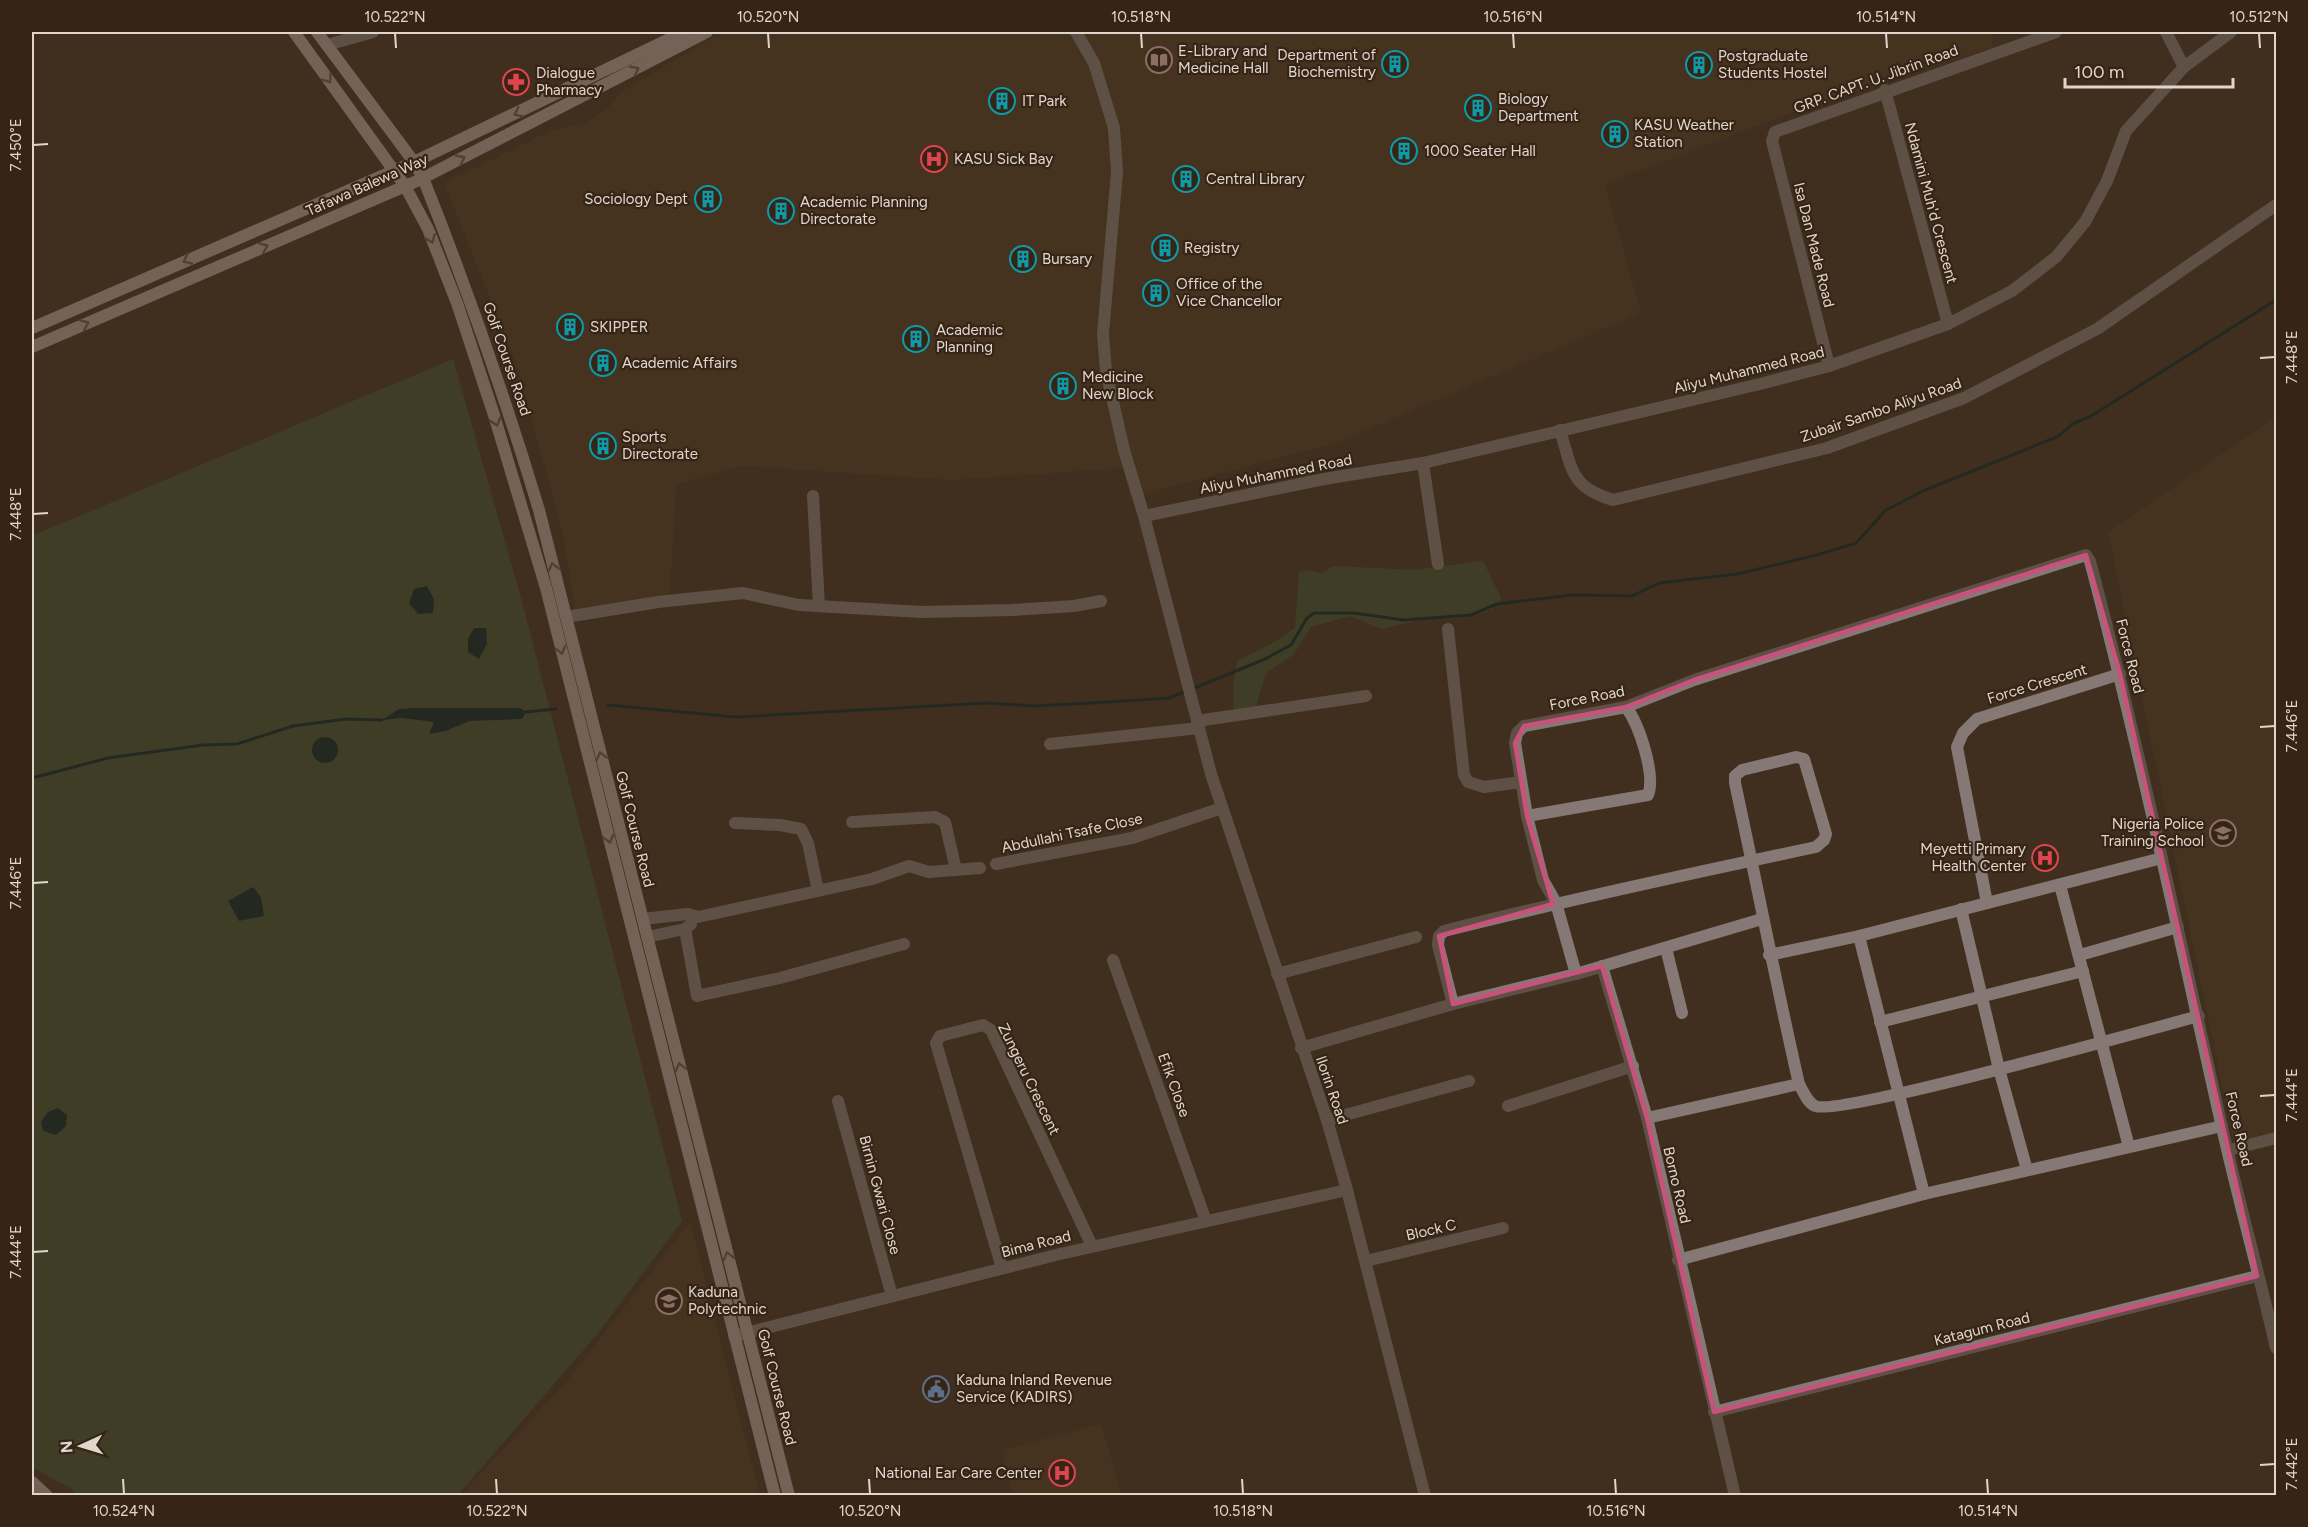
<svg xmlns="http://www.w3.org/2000/svg" width="2308" height="1527" viewBox="0 0 2308 1527" font-family="Figtree,sans-serif">
<style>
.built{fill:#4c3620}
.green{fill:#414e31}
.water{fill:#002325}
.lines{fill:none;stroke-linecap:round;stroke-linejoin:round}
.stream{stroke:#002325;stroke-width:3}
.street{stroke:#857875;stroke-width:12}
.secondary{stroke:#b39f9a;stroke-width:12}
.oneway{stroke:#68564b}
.marked{fill:none;stroke:#cb517d;stroke-width:4.5;stroke-linejoin:round}
.ticks{fill:none;stroke:#e1d6cc;stroke-width:2}
.labels{text-anchor:middle;stroke-width:4.5;stroke-linejoin:round;paint-order:stroke}
.poi-label{font-size:15px;fill:#e1d6cc;stroke:#362516;text-anchor:start}
.street-label{font-size:15px;fill:#e1d6cc;stroke:#362516}
.neatline{fill:none;stroke:#e1d6cc;stroke-width:2}
.ticks-label{font-size:15px;text-anchor:middle;fill:#e1d6cc}
</style>
<rect width="100%" height="100%" fill="#402f1f"/>
<g class="built">
<polygon points="722,32 1991,32 1993,47 1788,114 1605,184 1641,313 1341,441 1130,498 1123,468 951,480 742,466 676,484 670,596 575,611 563,534 518,369 444,183 552,130 584,124 607,109 623,91"/>
<polygon points="2276,417 2276,1134 2234,1144 2108,532"/>
<polygon points="690,1222 760,1495 461,1495 568,1380"/>
<polygon points="1101,1424 1122,1495 1013,1495 1002,1450"/>
</g>
<g class="green">
<polygon points="453,359 521,598 682,1221 598,1333 458,1495 75,1495 72,1489 32,1467 32,536"/>
<polygon points="1483,561 1501,598 1494,608 1479,614 1456,618 1424,619 1381,629 1350,616 1311,627 1294,654 1266,673 1256,706 1234,709 1233,687 1237,661 1273,643 1295,628 1299,572 1307,570 1322,573 1333,566 1414,570"/>
</g>
<g class="water">
<polygon points="427,586 434,599 433,613 418,614 409,603 414,589"/>
<polygon points="474,628 486,628 487,644 479,659 468,652 468,639"/>
<polygon points="414,708 520,708 526,712 522,719 469,721 446,731 429,734 434,722 402,718 382,720 399,709"/>
<circle cx="325" cy="750" r="13"/>
<polygon points="253,887 261,897 264,916 239,921 228,901"/>
<polygon points="58,1108 67,1115 66,1126 56,1135 43,1131 41,1122 48,1112"/>
</g>
<g class="lines">
<g class="stream">
<polyline points="1192,689 1265,659 1291,645 1307,618 1314,613 1354,613 1403,620 1471,615 1497,604 1572,595 1632,596 1659,583 1737,574 1817,555 1856,543 1886,510 1923,491 2059,436 2072,424 2091,416 2276,300"/>
<polyline points="608,705 736,717 987,703 1034,706 1090,703 1169,698 1186,691"/>
<polyline points="526,712 556,709"/>
<polyline points="32,778 108,758 203,745 237,744 293,726 346,719 382,720"/>
</g>
<g class="street">
<polyline points="1076,32 1094,63 1114,128 1117,172 1103,334 1106,371 1124,450 1144,516 1211,774 1327,1120 1347,1190 1425,1496"/>
<polyline points="2166,32 2184,67"/>
<polyline points="327,45 373,32"/>
<polyline points="1885,90 1948,324"/>
<polyline points="1829,366 1772,141 1775,132 2056,32"/>
<path d="M1560,430c12,39 10,57 53,70l214,-52 137,-50 133,-69 179,-124"/>
<polyline points="1423,463 1438,564"/>
<polyline points="813,496 819,606"/>
<polyline points="1144,516 1324,479 1423,463 1760,384 1829,366 1948,324 2012,291 2056,257 2085,222 2107,181 2126,131 2184,67 2231,32"/>
<polyline points="566,617 658,602 743,593 799,605 922,612 1013,610 1074,606 1101,601"/>
<polyline points="1448,629 1464,775 1468,782 1484,787 1521,782"/>
<polyline points="1197,721 1366,696"/>
<polyline points="1050,744 1199,728"/>
<path d="M1527,816l121,-21c8,-20 -9,-71 -22,-88"/>
<polyline points="852,822 935,817 945,822 956,870"/>
<polyline points="735,823 780,825 801,829 808,843 818,891"/>
<polyline points="996,864 1132,838 1222,808"/>
<polyline points="2060,885 2129,1147"/>
<polyline points="1987,903 1957,747 1963,733 1977,719 2120,674"/>
<polyline points="1961,909 1999,1069 2027,1170"/>
<polyline points="643,919 688,914 698,917 872,879 909,866 929,872 980,868"/>
<polyline points="685,929 697,996 780,978 904,944"/>
<polyline points="1859,936 1924,1194"/>
<polyline points="647,937 685,929 691,924"/>
<polyline points="1666,948 1682,1013"/>
<polyline points="1769,955 1859,936 2162,858"/>
<polyline points="2080,955 2178,927"/>
<polyline points="1113,960 1206,1221"/>
<polyline points="1602,966 1647,1118 1735,1496"/>
<polyline points="1277,974 1416,937"/>
<path d="M1576,974l-20,-71 -13,-23 -16,-64 -12,-73 2,-10 7,-7 102,-19 68,-27 392,-125 4,6c49,186 89,375 131,562 17,76 38,150 55,225"/>
<path d="M1453,1004l-15,-59 1,-9 5,-5c123,-31 248,-58 372,-84l8,-7 2,-6 -22,-75 -8,-2 -54,13 -7,6v7c22,101 41,201 64,301 4,7 8,18 16,22 22,11 338,-78 384,-90"/>
<polyline points="1880,1022 2083,971"/>
<polyline points="1301,1048 1453,1004 1576,974 1762,919"/>
<polyline points="838,1101 892,1296"/>
<polyline points="1508,1106 1633,1066"/>
<polyline points="1647,1118 1799,1084"/>
<polyline points="1327,1120 1469,1081"/>
<polyline points="2229,1150 2276,1138"/>
<polyline points="1678,1260 1924,1194 2222,1126"/>
<polyline points="1366,1261 1503,1228"/>
<polyline points="1002,1268 936,1043 940,1036 983,1025 991,1030 1092,1246"/>
<polyline points="734,1336 1060,1254 1347,1190"/>
<polyline points="1714,1412 2257,1276"/>
</g>
<g class="secondary">
<polyline points="294,32 405,186 428,229 457,303 494,415 546,588 775,1496"/>
<path d="M317,32l97,130 9,16c44,110 82,219 116,332l250,986"/>
<polyline points="32,328 414,162 684,32"/>
<polyline points="32,347 417,181 707,32"/>
<polyline points="32,1482 47,1496"/>
</g>
</g>
<defs><path id="oneway-chevron" d="M-2-3.5L2.5 0L-2 3.5" fill="none" stroke-width="1.6" stroke-linecap="round" stroke-linejoin="round" transform="scale(1.5)"/></defs>
<g class="oneway">
<use href="#oneway-chevron" transform="translate(635 70) rotate(-27)"/>
<use href="#oneway-chevron" transform="translate(328 79) rotate(55)"/>
<use href="#oneway-chevron" transform="translate(518 113) rotate(154)"/>
<use href="#oneway-chevron" transform="translate(461 159) rotate(-27)"/>
<use href="#oneway-chevron" transform="translate(431 239) rotate(68)"/>
<use href="#oneway-chevron" transform="translate(264 247) rotate(-23)"/>
<use href="#oneway-chevron" transform="translate(187 260) rotate(156)"/>
<use href="#oneway-chevron" transform="translate(85 324) rotate(-23)"/>
<use href="#oneway-chevron" transform="translate(496 422) rotate(73)"/>
<use href="#oneway-chevron" transform="translate(553 567) rotate(-104)"/>
<use href="#oneway-chevron" transform="translate(561 650) rotate(76)"/>
<use href="#oneway-chevron" transform="translate(601 756) rotate(-104)"/>
<use href="#oneway-chevron" transform="translate(609 839) rotate(76)"/>
<use href="#oneway-chevron" transform="translate(680 1067) rotate(-104)"/>
<use href="#oneway-chevron" transform="translate(728 1256) rotate(-104)"/>
</g>
<path d="M0 0H2308V1527H0ZM2086,555l34,119 137,602 -543,136 -67,-294 -45,-152 -149,38 -14,-68 114,-32 -26,-88 -12,-73 9,-17 102,-19 68,-27z" fill="#402f1f" fill-opacity=".55" fill-rule="evenodd"/>
<path class="marked" d="M2086,555l34,119 137,602 -543,136 -67,-294 -45,-152 -149,38 -14,-68 114,-32 -26,-88 -12,-73 9,-17 102,-19 68,-27z"/>
<path class="ticks" d="M395,33l1,15M768,33l1,15M1141,33l1,15M1513,33l1,15M1886,33l1,15M2259,33l1,15M33,145l15,-1M2260,358l15,-1M33,514l15,-1M2260,727l15,-1M33,883l15,-1M2260,1096l15,-1M33,1252l15,-1M2260,1465l15,-1M123,1479l1,15M496,1479l1,15M869,1479l1,15M1242,1479l1,15M1615,1479l1,15M1987,1479l1,15"/>
<defs>
<symbol id="library-ring" viewBox="-11 -11 22 22"><circle r="9.5" fill="#362516" stroke="#8d6e63" stroke-width="1.5"/><path d="M-6-4Q-3-5.5-.7-3.5V5Q-3 3-6 4ZM6-4Q3-5.5 .7-3.5V5Q3 3 6 4Z" fill="#8d6e63"/></symbol>
<symbol id="building-ring" viewBox="-11 -11 22 22"><circle r="9.5" fill="#362516" stroke="#0f9aa8" stroke-width="1.5"/><path d="M-4-6H4V6H1V3H-1V6H-4ZM-2.5-4.3h1.7v1.8h-1.7ZM.8-4.3h1.7v1.8H.8ZM-2.5-1h1.7V.8h-1.7ZM.8-1h1.7V.8H.8Z" fill="#0f9aa8"/></symbol>
<symbol id="pharmacy-ring" viewBox="-11 -11 22 22"><circle r="9.5" fill="#362516" stroke="#e0444e" stroke-width="1.5"/><path d="M-2-6h4v4h4v4h-4v4h-4v-4h-4v-4h4Z" fill="#e0444e"/></symbol>
<symbol id="hospital-ring" viewBox="-11 -11 22 22"><circle r="9.5" fill="#362516" stroke="#e0444e" stroke-width="1.5"/><path d="M-5-5h3v3.5h4V-5h3V5h-3V1.5h-4V5h-3Z" fill="#e0444e"/></symbol>
<symbol id="university-ring" viewBox="-11 -11 22 22"><circle r="9.5" fill="#362516" stroke="#8d6e63" stroke-width="1.5"/><path d="M0-5L7-2L0 1L-7-2ZM-4 1L0 2.5L4 1V4Q0 6-4 4Z" fill="#8d6e63"/></symbol>
<symbol id="civic-ring" viewBox="-11 -11 22 22"><circle r="9.5" fill="#362516" stroke="#5c6f8a" stroke-width="1.5"/><path d="M-.6-6.5H3V-4.5H.6V-3L4-1V1h2V6H-6V1h2V-1L-.6-3ZM-1.2 2.5V6h2.4V2.5Z" fill="#5c6f8a"/></symbol>
</defs>
<g fill-rule="evenodd">
<use href="#library-ring" x="1144" y="45" width="30" height="30"/>
<use href="#building-ring" x="1380" y="49" width="30" height="30"/>
<use href="#building-ring" x="1684" y="50" width="30" height="30"/>
<use href="#pharmacy-ring" x="501" y="67" width="30" height="30"/>
<use href="#building-ring" x="987" y="86" width="30" height="30"/>
<use href="#building-ring" x="1463" y="93" width="30" height="30"/>
<use href="#building-ring" x="1600" y="119" width="30" height="30"/>
<use href="#building-ring" x="1389" y="136" width="30" height="30"/>
<use href="#hospital-ring" x="919" y="144" width="30" height="30"/>
<use href="#building-ring" x="1171" y="164" width="30" height="30"/>
<use href="#building-ring" x="693" y="184" width="30" height="30"/>
<use href="#building-ring" x="766" y="196" width="30" height="30"/>
<use href="#building-ring" x="1150" y="233" width="30" height="30"/>
<use href="#building-ring" x="1008" y="244" width="30" height="30"/>
<use href="#building-ring" x="1141" y="278" width="30" height="30"/>
<use href="#building-ring" x="555" y="312" width="30" height="30"/>
<use href="#building-ring" x="901" y="324" width="30" height="30"/>
<use href="#building-ring" x="588" y="348" width="30" height="30"/>
<use href="#building-ring" x="1048" y="371" width="30" height="30"/>
<use href="#building-ring" x="588" y="431" width="30" height="30"/>
<use href="#university-ring" x="2208" y="818" width="30" height="30"/>
<use href="#hospital-ring" x="2030" y="843" width="30" height="30"/>
<use href="#university-ring" x="654" y="1286" width="30" height="30"/>
<use href="#civic-ring" x="921" y="1374" width="30" height="30"/>
<use href="#hospital-ring" x="1047" y="1458" width="30" height="30"/>
</g>
<g class="labels">
<g class="poi-label">
<text x="1178" y="56">E-Library and<tspan x="1178" dy="17">Medicine Hall</tspan></text>
<text x="1376" y="60" text-anchor="end">Department of<tspan x="1376" dy="17">Biochemistry</tspan></text>
<text x="1718" y="61">Postgraduate<tspan x="1718" dy="17">Students Hostel</tspan></text>
<text x="536" y="78">Dialogue<tspan x="536" dy="17">Pharmacy</tspan></text>
<text x="1498" y="104">Biology<tspan x="1498" dy="17">Department</tspan></text>
<text x="1022" y="106">IT Park</text>
<text x="1634" y="130">KASU Weather<tspan x="1634" dy="17">Station</tspan></text>
<text x="1424" y="156">1000 Seater Hall</text>
<text x="954" y="164">KASU Sick Bay</text>
<text x="1206" y="184">Central Library</text>
<text x="688" y="204" text-anchor="end">Sociology Dept</text>
<text x="800" y="207">Academic Planning<tspan x="800" dy="17">Directorate</tspan></text>
<text x="1184" y="253">Registry</text>
<text x="1042" y="264">Bursary</text>
<text x="1176" y="289">Office of the<tspan x="1176" dy="17">Vice Chancellor</tspan></text>
<text x="590" y="332">SKIPPER</text>
<text x="936" y="335">Academic<tspan x="936" dy="17">Planning</tspan></text>
<text x="622" y="368">Academic Affairs</text>
<text x="1082" y="382">Medicine<tspan x="1082" dy="17">New Block</tspan></text>
<text x="622" y="442">Sports<tspan x="622" dy="17">Directorate</tspan></text>
<text x="2204" y="829" text-anchor="end">Nigeria Police<tspan x="2204" dy="17">Training School</tspan></text>
<text x="2026" y="854" text-anchor="end">Meyetti Primary<tspan x="2026" dy="17">Health Center</tspan></text>
<text x="688" y="1297">Kaduna<tspan x="688" dy="17">Polytechnic</tspan></text>
<text x="956" y="1385">Kaduna Inland Revenue<tspan x="956" dy="17">Service (KADIRS)</tspan></text>
<text x="1042" y="1478" text-anchor="end">National Ear Care Center</text>
</g>
<g class="street-label">
<text transform="translate(1876 79) rotate(-20)" y="5">GRP. CAPT. U. Jibrin Road</text>
<text transform="translate(367 185) rotate(-24)" y="5">Tafawa Balewa Way</text>
<text transform="translate(1931 203) rotate(75)" y="5">Ndamini Muh'd Crescent</text>
<text transform="translate(1814 245) rotate(76)" y="5">Isa Dan Made Road</text>
<text transform="translate(507 359) rotate(71)" y="5">Golf Course Road</text>
<text transform="translate(1749 370) rotate(-14)" y="5">Aliyu Muhammed Road</text>
<text transform="translate(1881 410) rotate(-19)" y="5">Zubair Sambo Aliyu Road</text>
<text transform="translate(1276 474) rotate(-11)" y="5">Aliyu Muhammed Road</text>
<text transform="translate(2130 656) rotate(76)" y="5">Force Road</text>
<text transform="translate(2037 684) rotate(-17)" y="5">Force Crescent</text>
<text transform="translate(1587 698) rotate(-11)" y="5">Force Road</text>
<text transform="translate(635 829) rotate(76)" y="5">Golf Course Road</text>
<text transform="translate(1072 833) rotate(-12)" y="5">Abdullahi Tsafe Close</text>
<text transform="translate(1029 1079) rotate(64)" y="5">Zungeru Crescent</text>
<text transform="translate(1174 1085) rotate(70)" y="5">Efik Close</text>
<text transform="translate(1332 1090) rotate(71)" y="5">Ilorin Road</text>
<text transform="translate(2239 1129) rotate(77)" y="5">Force Road</text>
<text transform="translate(1677 1185) rotate(77)" y="5">Borno Road</text>
<text transform="translate(880 1195) rotate(75)" y="5">Birnin Gwari Close</text>
<text transform="translate(1431 1230) rotate(-13)" y="5">Block C</text>
<text transform="translate(1036 1244) rotate(-14)" y="5">Bima Road</text>
<text transform="translate(1982 1329) rotate(-14)" y="5">Katagum Road</text>
<text transform="translate(777 1387) rotate(76)" y="5">Golf Course Road</text>
</g>
</g>
<rect width="2308" height="1527" fill="none" stroke="#362516" stroke-width="66"/>
<g transform="translate(81 1446) rotate(266)" stroke="#362516" stroke-width="4.5" paint-order="stroke">
<path d="M0-4.5L10 22L0 15L-10 22Z" fill="#e1d6cc"/>
<text y="-9" font-size="16" font-weight="bold" text-anchor="middle" fill="#e1d6cc">N</text>
</g>
<path d="M2065 78v9h168v-9" fill="none" stroke="#e1d6cc" stroke-width="3"/>
<text x="2074" y="78" font-size="18" fill="#e1d6cc" stroke="#362516" stroke-width="4.5" paint-order="stroke">100 m</text>
<rect x="33" y="33" width="2242" height="1461" class="neatline"/>
<g class="ticks-label">
<text x="395" y="22">10.522°N</text>
<text x="768" y="22">10.520°N</text>
<text x="1141" y="22">10.518°N</text>
<text x="1513" y="22">10.516°N</text>
<text x="1886" y="22">10.514°N</text>
<text x="2259" y="22">10.512°N</text>
<text transform="translate(16 145) rotate(-90)" y="5">7.450°E</text>
<text transform="translate(2292 357) rotate(-90)" y="5">7.448°E</text>
<text transform="translate(16 514) rotate(-90)" y="5">7.448°E</text>
<text transform="translate(2292 726) rotate(-90)" y="5">7.446°E</text>
<text transform="translate(16 883) rotate(-90)" y="5">7.446°E</text>
<text transform="translate(2292 1095) rotate(-90)" y="5">7.444°E</text>
<text transform="translate(16 1252) rotate(-90)" y="5">7.444°E</text>
<text transform="translate(2292 1464) rotate(-90)" y="5">7.442°E</text>
<text x="124" y="1516">10.524°N</text>
<text x="497" y="1516">10.522°N</text>
<text x="870" y="1516">10.520°N</text>
<text x="1243" y="1516">10.518°N</text>
<text x="1616" y="1516">10.516°N</text>
<text x="1988" y="1516">10.514°N</text>
</g>
</svg>
